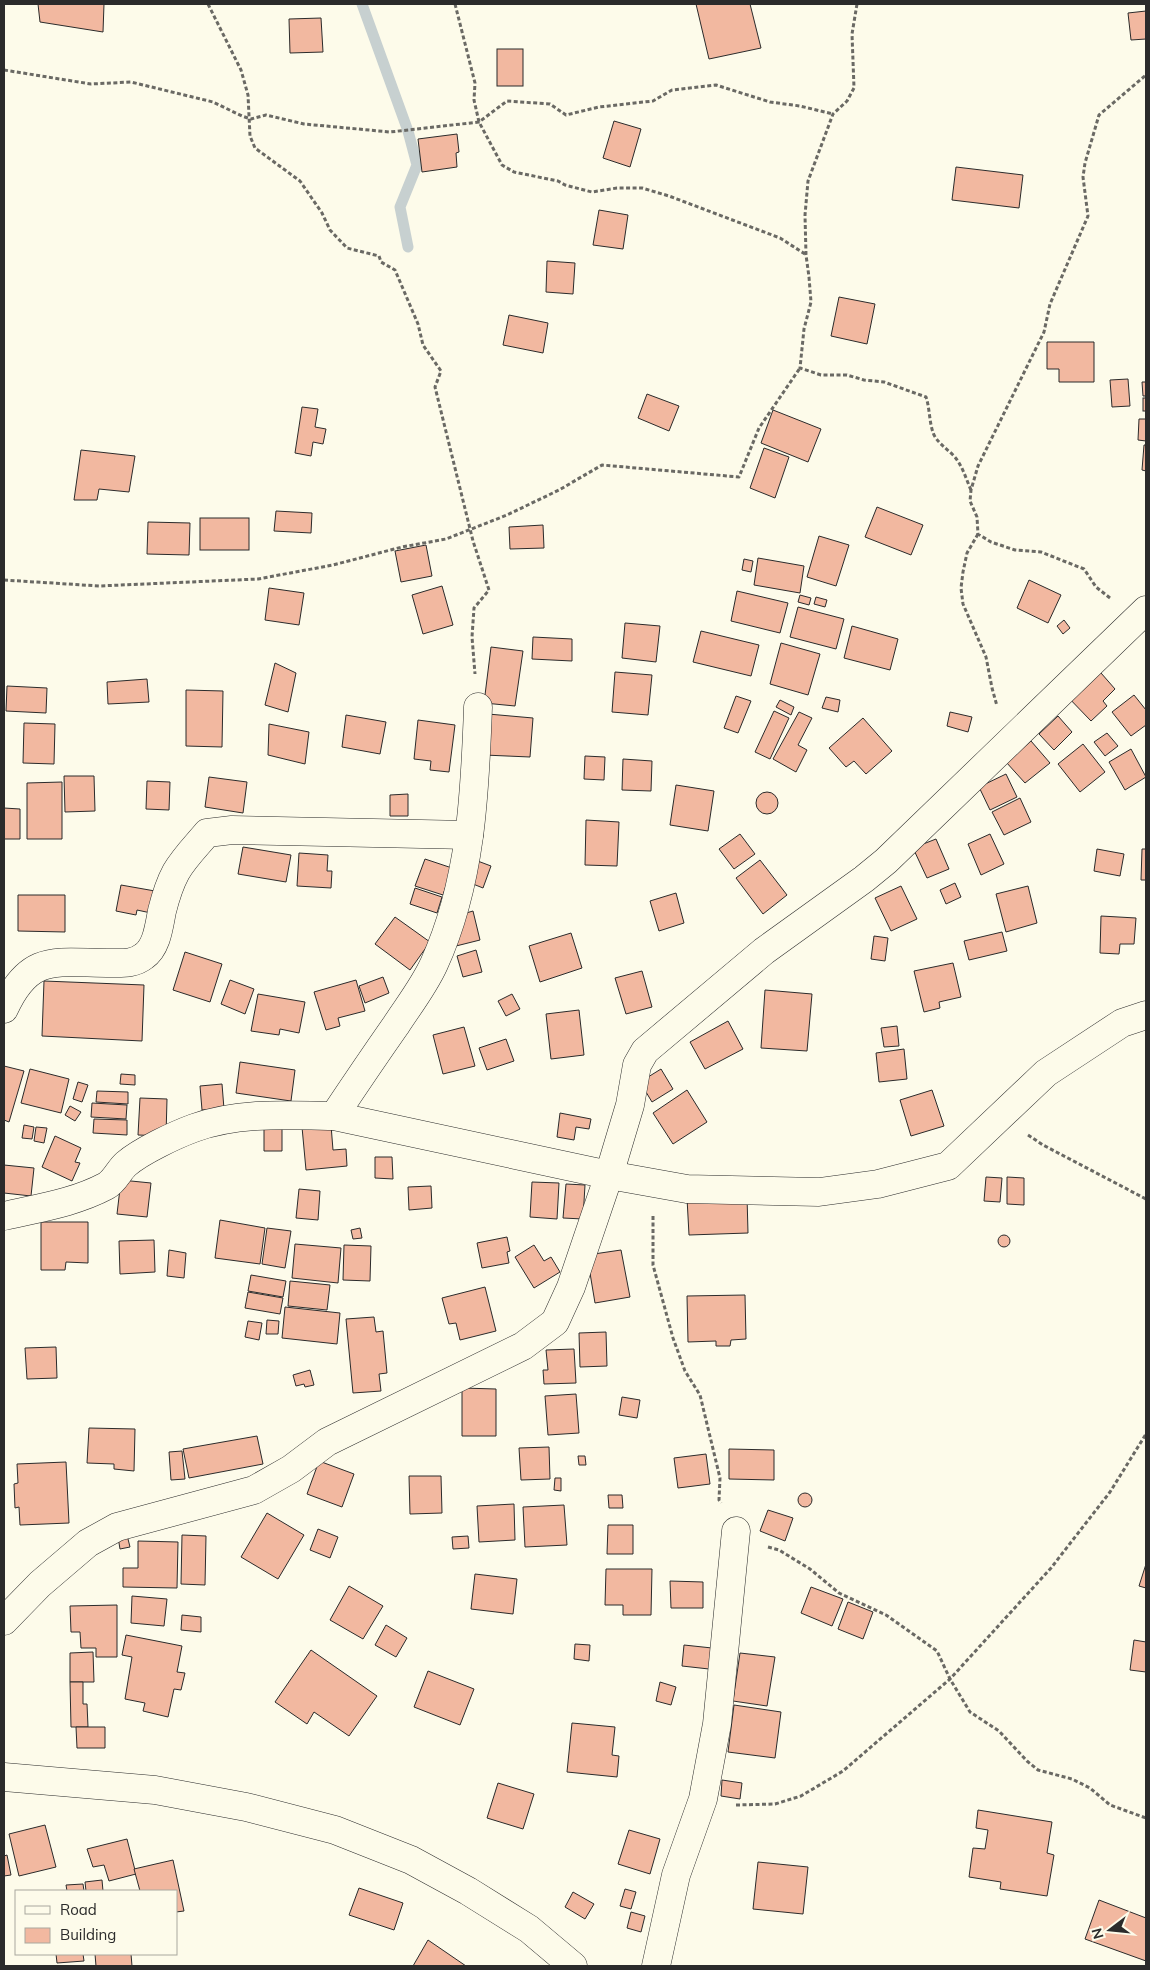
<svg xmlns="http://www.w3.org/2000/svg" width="1150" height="1970" viewBox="0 0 1150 1970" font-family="Mulish,sans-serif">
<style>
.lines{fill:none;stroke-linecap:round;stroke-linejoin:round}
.stream{stroke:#c7d0d0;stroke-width:11}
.building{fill:#f2b8a0;stroke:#2b2b2b}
.minor-casing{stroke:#2b2b2b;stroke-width:29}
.tertiary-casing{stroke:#2b2b2b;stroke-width:29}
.path{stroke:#6a6964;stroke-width:3;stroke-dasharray:4 2.5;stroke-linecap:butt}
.minor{stroke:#fdfbea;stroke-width:28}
.tertiary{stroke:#fdfbea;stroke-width:28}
</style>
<rect width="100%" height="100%" fill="#fdfbea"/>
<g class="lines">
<polyline class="stream" points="362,4 408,131 417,165 400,207 408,247"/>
</g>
<g class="building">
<polygon points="38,4 104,4 103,32 40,22"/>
<polygon points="696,4 750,4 761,48 709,59"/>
<polygon points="1146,11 1146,39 1131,40 1128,13"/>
<polygon points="321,18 323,52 290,53 289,19"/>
<rect x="497" y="49" width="26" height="37"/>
<polygon points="614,121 641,129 630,167 603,158"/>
<polygon points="457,134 459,152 456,153 457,167 422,172 418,139"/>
<polygon points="956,167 1023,175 1019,208 952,200"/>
<polygon points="599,210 628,215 623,249 593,245"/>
<polygon points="547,261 575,263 573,294 546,292"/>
<polygon points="839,297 875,304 867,344 831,336"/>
<polygon points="509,315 548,323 543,353 503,345"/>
<polygon points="1047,342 1094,342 1094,382 1059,382 1059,369 1047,369"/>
<polygon points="1128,379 1130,406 1112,407 1110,380"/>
<polygon points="1142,382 1146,382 1146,396 1143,396"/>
<polygon points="647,394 679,406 669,431 638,418"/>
<rect x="1143" y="398" width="3" height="13"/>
<polygon points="302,407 318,409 315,427 326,429 323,444 313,442 311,456 295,453"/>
<polygon points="773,410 821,429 808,462 761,443"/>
<polygon points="1139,419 1146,419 1146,441 1138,440"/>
<polygon points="1144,445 1146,445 1146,471 1142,470"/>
<polygon points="764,448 789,457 775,498 750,488"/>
<polygon points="81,450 135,456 129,492 99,489 97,500 74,500"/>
<polygon points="877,507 923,525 911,555 865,537"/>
<polygon points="276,511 312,513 311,533 274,531"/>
<rect x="200" y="518" width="49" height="32"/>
<polygon points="148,522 190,523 189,555 147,554"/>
<polygon points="543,525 544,548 510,549 509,527"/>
<polygon points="819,536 849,545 836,586 807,577"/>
<polygon points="426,545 432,576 401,582 395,551"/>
<polygon points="758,558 804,566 800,593 754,585"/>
<polygon points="744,559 753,561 751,572 742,570"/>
<polygon points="1029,580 1061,595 1048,623 1017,608"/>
<polygon points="442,586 453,625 423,634 412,595"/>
<polygon points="269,588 304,593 299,625 265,620"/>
<polygon points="737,591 788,603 780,633 731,621"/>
<polygon points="800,595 811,598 809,605 798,602"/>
<polygon points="816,597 827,600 825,607 814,604"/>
<polygon points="798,607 844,619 836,649 790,637"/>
<polygon points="1064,620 1070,628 1063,634 1057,626"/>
<polygon points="625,623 660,626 656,662 622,658"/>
<polygon points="852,626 898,639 890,670 844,658"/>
<polygon points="701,631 759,645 751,676 693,662"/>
<polygon points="533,637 572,639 572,661 532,659"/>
<polygon points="781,643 820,654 808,695 770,684"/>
<polygon points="491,647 523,651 515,706 484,703"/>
<polygon points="275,663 296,673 288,712 265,705"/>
<polygon points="1094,665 1115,689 1103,701 1107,706 1091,721 1064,693"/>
<polygon points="615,672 652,675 648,715 612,712"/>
<polygon points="147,679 149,702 108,704 107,682"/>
<polygon points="7,686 47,688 46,713 6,711"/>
<polygon points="186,690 223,691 222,747 186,746"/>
<polygon points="1134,695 1146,710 1146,725 1131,736 1112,712"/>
<polygon points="736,696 751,701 738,733 724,728"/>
<polygon points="826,697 840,700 838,712 822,708"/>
<polygon points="780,700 794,707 791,715 776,707"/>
<polygon points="774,711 789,718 770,759 755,752"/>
<polygon points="799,712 812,718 798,745 807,750 796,772 773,759"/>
<polygon points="950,712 972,717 968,732 947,726"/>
<polygon points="488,714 533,718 530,757 484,755"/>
<polygon points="346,715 386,722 380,754 342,747"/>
<polygon points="1058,716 1072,732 1054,750 1039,734"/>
<polygon points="863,718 892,751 866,774 854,761 846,767 829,748"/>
<polygon points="418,720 455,725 449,772 430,770 431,761 414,759"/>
<polygon points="24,723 55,724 54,764 23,763"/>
<polygon points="269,724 309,732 305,764 268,755"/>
<polygon points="1107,733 1118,746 1105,756 1094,742"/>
<polygon points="1031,741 1050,763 1025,783 1006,762"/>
<polygon points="1083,744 1105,772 1080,792 1058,764"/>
<polygon points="1131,749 1146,777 1125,790 1109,762"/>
<polygon points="585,756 605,757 604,780 584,779"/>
<polygon points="623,759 652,761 651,791 622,790"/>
<polygon points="1006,774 1017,797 990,810 979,787"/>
<polygon points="64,776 94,776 95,811 65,812"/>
<polygon points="209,777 247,782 243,813 205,807"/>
<polygon points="147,781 170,782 169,810 146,809"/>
<polygon points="62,782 62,839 27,839 27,783"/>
<polygon points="676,785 714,791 708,831 670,825"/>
<circle cx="767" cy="803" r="11"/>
<polygon points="408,794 408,816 390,816 390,795"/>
<polygon points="1020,798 1031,822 1004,835 992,812"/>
<polygon points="4,808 20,809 20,839 4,839"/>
<polygon points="586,820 619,822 617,866 585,865"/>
<polygon points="740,834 755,854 734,869 719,849"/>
<polygon points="990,834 1004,864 981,875 968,844"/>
<polygon points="936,839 949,869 927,878 913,848"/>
<polygon points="243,847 291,855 286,882 238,874"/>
<polygon points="1097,849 1124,854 1120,876 1094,871"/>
<polygon points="1142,849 1146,849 1146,880 1141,880"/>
<polygon points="299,853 328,855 327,871 332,871 331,888 297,886"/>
<polygon points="425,859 452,868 443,895 415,886"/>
<polygon points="475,860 491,866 483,888 468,882"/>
<polygon points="760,860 787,895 763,914 736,878"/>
<polygon points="955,883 961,897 946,904 940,890"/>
<polygon points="121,885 155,891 151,913 137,910 136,915 116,911"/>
<polygon points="901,886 917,919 891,931 875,898"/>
<polygon points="1028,886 1037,923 1006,932 996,894"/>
<polygon points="415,888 442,897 437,913 410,904"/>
<polygon points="676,893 684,923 659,931 650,901"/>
<polygon points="18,895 65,895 65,932 18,931"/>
<polygon points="473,911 480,940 456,946 449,918"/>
<polygon points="1101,916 1136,918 1134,944 1120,944 1119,954 1100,953"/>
<polygon points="395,917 430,942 410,970 375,944"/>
<polygon points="1002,932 1007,951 969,960 964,941"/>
<polygon points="571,933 582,968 540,982 529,946"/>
<polygon points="874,936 888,938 885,961 871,959"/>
<polygon points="476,950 482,972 463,977 457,956"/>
<polygon points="185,952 222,964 210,1002 173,990"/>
<polygon points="953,963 961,997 939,1002 940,1008 924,1012 914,971"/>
<polygon points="642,971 652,1007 626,1014 615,978"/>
<polygon points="383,977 389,993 365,1003 359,986"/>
<polygon points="230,980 254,989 245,1014 221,1004"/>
<polygon points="356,980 365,1011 338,1018 340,1026 326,1030 314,992"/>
<polygon points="44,981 144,985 142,1041 42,1036"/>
<polygon points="765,990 812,994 807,1051 761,1048"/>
<polygon points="258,994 305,1002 299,1033 280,1029 279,1035 251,1031"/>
<polygon points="512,994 520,1009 506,1016 498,1001"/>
<polygon points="579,1010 584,1055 551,1059 546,1014"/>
<polygon points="728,1021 743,1049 705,1069 690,1042"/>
<polygon points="897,1026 899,1046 884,1047 881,1028"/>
<polygon points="464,1027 475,1066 443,1074 433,1035"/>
<polygon points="506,1039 514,1061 487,1070 479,1048"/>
<polygon points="904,1049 907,1079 879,1082 876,1053"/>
<polygon points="240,1062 295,1070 291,1101 236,1093"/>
<polygon points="4,1066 24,1071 9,1122 4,1120"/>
<polygon points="30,1069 69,1079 61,1113 21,1103"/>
<polygon points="661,1069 673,1089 652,1102 640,1082"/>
<polygon points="121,1074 135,1075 135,1085 120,1084"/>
<polygon points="78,1082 88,1085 82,1102 73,1099"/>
<polygon points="222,1084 224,1109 202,1110 200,1086"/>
<polygon points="687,1090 707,1122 673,1144 653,1113"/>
<polygon points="932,1090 944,1126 911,1136 900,1100"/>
<polygon points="97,1091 128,1092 128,1104 96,1102"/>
<polygon points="140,1098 167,1099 166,1136 138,1135"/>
<polygon points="92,1103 127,1105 126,1119 91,1117"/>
<polygon points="70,1106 81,1112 75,1121 65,1115"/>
<polygon points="560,1113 591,1119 589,1129 576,1127 574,1140 557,1137"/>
<polygon points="94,1119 127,1120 127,1135 93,1133"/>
<polygon points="24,1125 34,1127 32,1139 22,1138"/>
<polygon points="331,1125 333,1150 346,1149 347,1166 306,1170 302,1127"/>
<polygon points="36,1127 47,1128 44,1143 34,1141"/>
<polygon points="282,1127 282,1151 264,1151 264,1128"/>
<polygon points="55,1136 81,1148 75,1162 80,1163 72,1181 42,1167"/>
<polygon points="375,1157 392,1157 393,1179 375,1178"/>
<polygon points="4,1165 34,1168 31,1196 4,1193"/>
<polygon points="986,1177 1002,1178 1000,1202 984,1201"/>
<polygon points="1007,1177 1024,1178 1024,1205 1007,1204"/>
<polygon points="121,1180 151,1183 147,1217 117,1214"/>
<polygon points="532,1182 559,1183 557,1219 530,1217"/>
<polygon points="566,1184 585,1185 583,1219 563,1218"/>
<polygon points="431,1186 432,1208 409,1210 408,1187"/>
<polygon points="299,1189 320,1191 318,1220 296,1218"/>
<polygon points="747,1196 748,1233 689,1235 687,1198"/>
<polygon points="220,1220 265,1228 260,1264 215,1258"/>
<polygon points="41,1222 88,1222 88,1263 66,1262 65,1270 41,1270"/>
<polygon points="267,1228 291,1231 285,1268 262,1264"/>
<polygon points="360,1228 362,1238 353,1239 351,1230"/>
<circle cx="1004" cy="1241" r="6"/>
<polygon points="507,1237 510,1251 507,1252 509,1263 482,1268 477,1243"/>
<polygon points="154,1240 155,1272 120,1274 119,1241"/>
<polygon points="295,1244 341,1248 338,1283 292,1278"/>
<polygon points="344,1245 371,1246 370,1281 343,1280"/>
<polygon points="534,1245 544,1261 551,1257 560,1272 534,1288 515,1257"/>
<polygon points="169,1250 186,1253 184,1278 167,1276"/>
<polygon points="621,1250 630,1297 595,1303 587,1255"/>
<polygon points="251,1275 286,1281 283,1297 248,1291"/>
<polygon points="290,1281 330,1285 327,1310 288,1306"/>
<polygon points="485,1287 496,1331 460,1340 456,1323 449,1324 442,1298"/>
<polygon points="248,1292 283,1298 280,1314 245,1308"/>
<polygon points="745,1295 746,1339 731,1340 730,1346 716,1346 716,1341 688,1342 687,1296"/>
<polygon points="285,1307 340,1313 337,1344 282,1338"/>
<polygon points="374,1317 376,1332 383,1331 387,1373 379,1374 381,1391 353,1393 346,1319"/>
<polygon points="267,1320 279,1321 278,1334 266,1334"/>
<polygon points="248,1321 262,1323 259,1340 245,1337"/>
<polygon points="606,1332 607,1366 580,1367 579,1333"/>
<polygon points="56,1347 57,1378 27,1379 25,1348"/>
<polygon points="574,1349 576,1383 544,1384 543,1370 548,1370 546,1350"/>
<polygon points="310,1370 314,1385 305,1387 304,1384 296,1386 293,1375"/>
<polygon points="462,1388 496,1389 496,1436 462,1436"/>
<polygon points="576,1394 579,1433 548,1435 545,1396"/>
<polygon points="622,1397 640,1400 637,1418 619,1415"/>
<polygon points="89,1428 135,1429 134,1471 114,1469 114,1464 87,1463"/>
<polygon points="257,1436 263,1464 189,1478 183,1449"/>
<polygon points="549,1447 550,1479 521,1480 519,1448"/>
<polygon points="729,1449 774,1450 774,1480 729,1479"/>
<polygon points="182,1451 185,1479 171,1480 169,1452"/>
<polygon points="706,1454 710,1484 678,1488 674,1458"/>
<polygon points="578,1456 585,1456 586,1465 579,1465"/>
<polygon points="319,1461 354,1474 342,1507 307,1494"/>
<polygon points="66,1462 69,1523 20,1525 19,1507 15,1508 14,1484 18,1483 17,1464"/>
<polygon points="409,1476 441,1476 442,1513 410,1514"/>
<polygon points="555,1478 561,1478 561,1491 554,1490"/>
<circle cx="805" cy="1500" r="7"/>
<polygon points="608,1495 622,1495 623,1508 609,1508"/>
<polygon points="514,1504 515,1540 479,1542 477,1506"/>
<polygon points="564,1505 567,1545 525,1547 523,1507"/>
<polygon points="768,1510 793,1518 785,1541 760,1531"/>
<polygon points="267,1513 304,1535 278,1579 241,1557"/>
<polygon points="608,1525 633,1525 633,1554 607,1554"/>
<polygon points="318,1529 338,1537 330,1558 310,1550"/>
<polygon points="127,1535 130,1547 120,1549 118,1537"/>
<polygon points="182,1535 206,1536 205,1585 181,1584"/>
<polygon points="468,1536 469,1548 453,1549 452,1537"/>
<polygon points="138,1541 178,1542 177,1588 123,1587 123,1568 138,1568"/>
<polygon points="1146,1564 1146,1588 1139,1586"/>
<polygon points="606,1569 652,1569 651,1615 623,1615 623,1605 605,1605"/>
<polygon points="475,1574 517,1579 513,1614 471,1609"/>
<polygon points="670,1581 703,1582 703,1608 671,1608"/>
<polygon points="349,1586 383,1606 363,1639 330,1620"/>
<polygon points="811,1587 843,1599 832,1626 801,1613"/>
<polygon points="132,1596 167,1599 164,1626 131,1623"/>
<polygon points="848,1602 873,1612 863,1639 838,1629"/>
<polygon points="117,1605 117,1657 96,1657 96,1648 81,1648 80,1632 71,1632 70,1606"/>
<polygon points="182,1615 201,1617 201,1632 181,1630"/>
<polygon points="386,1625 407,1638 396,1657 375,1645"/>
<polygon points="126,1635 182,1646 177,1672 185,1673 181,1690 174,1689 168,1717 143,1711 145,1703 125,1699 132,1657 122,1655"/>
<polygon points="1134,1640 1146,1642 1146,1672 1130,1670"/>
<polygon points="575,1644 590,1645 589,1661 574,1659"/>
<polygon points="684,1645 712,1648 709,1669 682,1666"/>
<polygon points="311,1650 377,1696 349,1736 314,1712 307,1724 275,1702"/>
<polygon points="93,1652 94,1682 70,1682 70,1653"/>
<polygon points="740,1653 775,1657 767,1706 733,1701"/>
<polygon points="428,1671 474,1689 460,1725 414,1707"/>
<polygon points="70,1682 83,1682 83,1704 87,1704 88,1727 71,1727"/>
<polygon points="660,1682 676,1687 671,1705 656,1701"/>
<polygon points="734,1705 781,1712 775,1758 728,1752"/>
<polygon points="572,1723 615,1727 612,1755 619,1756 617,1777 567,1772"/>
<polygon points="76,1727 105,1727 105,1748 77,1748"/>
<polygon points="722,1780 742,1783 740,1799 721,1796"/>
<polygon points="498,1783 534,1794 523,1829 487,1818"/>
<polygon points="978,1810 1052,1822 1047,1853 1054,1855 1047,1896 1000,1889 1001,1882 969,1877 973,1848 985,1849 988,1830 976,1828"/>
<polygon points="45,1825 56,1867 19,1876 9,1834"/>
<polygon points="629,1830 660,1839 650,1874 618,1864"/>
<polygon points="127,1839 136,1874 109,1881 104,1865 93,1867 87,1849"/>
<polygon points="7,1855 11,1875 4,1876 4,1856"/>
<polygon points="173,1860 184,1911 176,1912 176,1891 140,1891 134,1869"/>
<polygon points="758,1862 808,1867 803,1914 753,1909"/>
<polygon points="102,1880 103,1891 86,1891 85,1882"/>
<polygon points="83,1884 84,1891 67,1891 66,1885"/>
<polygon points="359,1888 403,1903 394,1930 349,1915"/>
<polygon points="625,1889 636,1892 631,1909 620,1906"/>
<polygon points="573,1892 594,1904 585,1919 565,1907"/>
<polygon points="1099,1900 1146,1918 1146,1961 1085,1939"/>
<polygon points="631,1912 645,1916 641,1932 627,1928"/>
<polygon points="428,1940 466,1966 413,1966"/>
<polygon points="56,1954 83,1954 84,1961 57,1963"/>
<polygon points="95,1954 131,1954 132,1966 96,1966"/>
</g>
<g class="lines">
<defs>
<g id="minor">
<path d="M4,1009c26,-57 52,-46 107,-46 12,0 23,1 33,-7 13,-9 15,-30 18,-45 3,-12 8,-28 14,-39 8,-14 21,-27 31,-39l25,-3 237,5"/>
<path d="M334,1116c20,-30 41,-61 62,-91 13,-20 28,-39 38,-61 37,-81 41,-170 44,-257"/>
<path d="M4,1216c34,-8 70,-13 102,-30 9,-5 13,-16 20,-22 15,-13 49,-29 68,-36 44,-16 93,-13 140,-12l275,59 78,14 132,3 59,-8 70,-18 98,-93 76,-50 24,-8"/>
<polyline points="4,1621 40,1584 88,1543 117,1527 254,1490 291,1469 327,1442 523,1346 555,1322 571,1287 609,1175 630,1105 637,1065 645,1051 764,951 864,879 886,861 1146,610"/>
<polyline points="656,1966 676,1875 703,1799 717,1724 736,1531"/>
</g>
<polyline id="tertiary" points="4,1777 155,1790 246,1807 335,1830 411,1860 468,1891 529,1929 573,1966"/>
</defs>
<use href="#minor" class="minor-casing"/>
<use href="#tertiary" class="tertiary-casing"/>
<g class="path">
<polyline points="208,4 241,70 248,95 250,136 255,148 300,181 322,213 330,230 347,248 379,256 381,262 395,270 418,324 423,345 441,371 435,387 473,541 489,590 474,608 472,637 475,674"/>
<polyline points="455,4 475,83 474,100 479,122 502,165 514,172 558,181 565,185 592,192 617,188 642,188 669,196 780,238 805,254"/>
<path d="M857,4l-5,30 2,54 -7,13 -14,13 -25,67 -3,34 1,40 3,22 2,25 -7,27 -4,39 21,7h26l17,5 20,2 42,15c4,12 3,26 8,38 5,9 12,13 19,20 9,9 13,24 18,35"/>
<polyline points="4,70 91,84 131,82 213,102 242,116 251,119 266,115 304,124 390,132 479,122 507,101 550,104 566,115 599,107 653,101 672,90 716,85 770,102 800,106 833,114"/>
<polyline points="978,534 967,553 963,572 961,588 963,604 986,657 992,688 997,706"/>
<polyline points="4,580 99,586 258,579 333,565 402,547 446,539 507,515 559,490 602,465 739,477 759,428 800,368"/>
<polyline points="1110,598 1096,587 1084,569 1041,552 1015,550 991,542 978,534 977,517 970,501 971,490 978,466 1044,332 1050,304 1088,216 1083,177 1085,163 1099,115 1146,75"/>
<polyline points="1028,1135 1043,1145 1146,1199"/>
<polyline points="653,1216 653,1265 673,1338 685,1371 700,1395 720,1478 719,1500 721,1503"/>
<polyline points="768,1547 779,1550 810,1569 839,1593 886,1615 937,1651 950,1679 970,1712 999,1731 1027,1761 1038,1770 1072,1779 1090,1788 1110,1805 1146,1818"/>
<polyline points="736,1805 775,1804 801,1796 843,1771 950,1679 1051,1568 1110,1492 1146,1434"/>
</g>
<use href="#minor" class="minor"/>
<use href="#tertiary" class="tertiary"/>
</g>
<rect width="1150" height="1970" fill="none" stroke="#2b2b2b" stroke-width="10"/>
<rect x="15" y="1890" width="162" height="65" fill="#fdfbea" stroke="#a9a89e"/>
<rect x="25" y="1906" width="25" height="8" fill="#fdfbea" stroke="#a9a89e"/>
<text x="60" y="1915" font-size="15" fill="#2b2b2b">Road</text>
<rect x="25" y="1928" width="25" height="15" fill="#f2b8a0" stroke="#a9a89e"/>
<text x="60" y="1940" font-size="15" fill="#2b2b2b">Building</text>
<g transform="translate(1110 1930) rotate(254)" stroke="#fdfbea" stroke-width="4" paint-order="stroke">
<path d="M0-4L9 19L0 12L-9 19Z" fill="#2b2b2b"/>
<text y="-8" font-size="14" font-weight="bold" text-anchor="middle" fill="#2b2b2b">N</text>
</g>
</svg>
